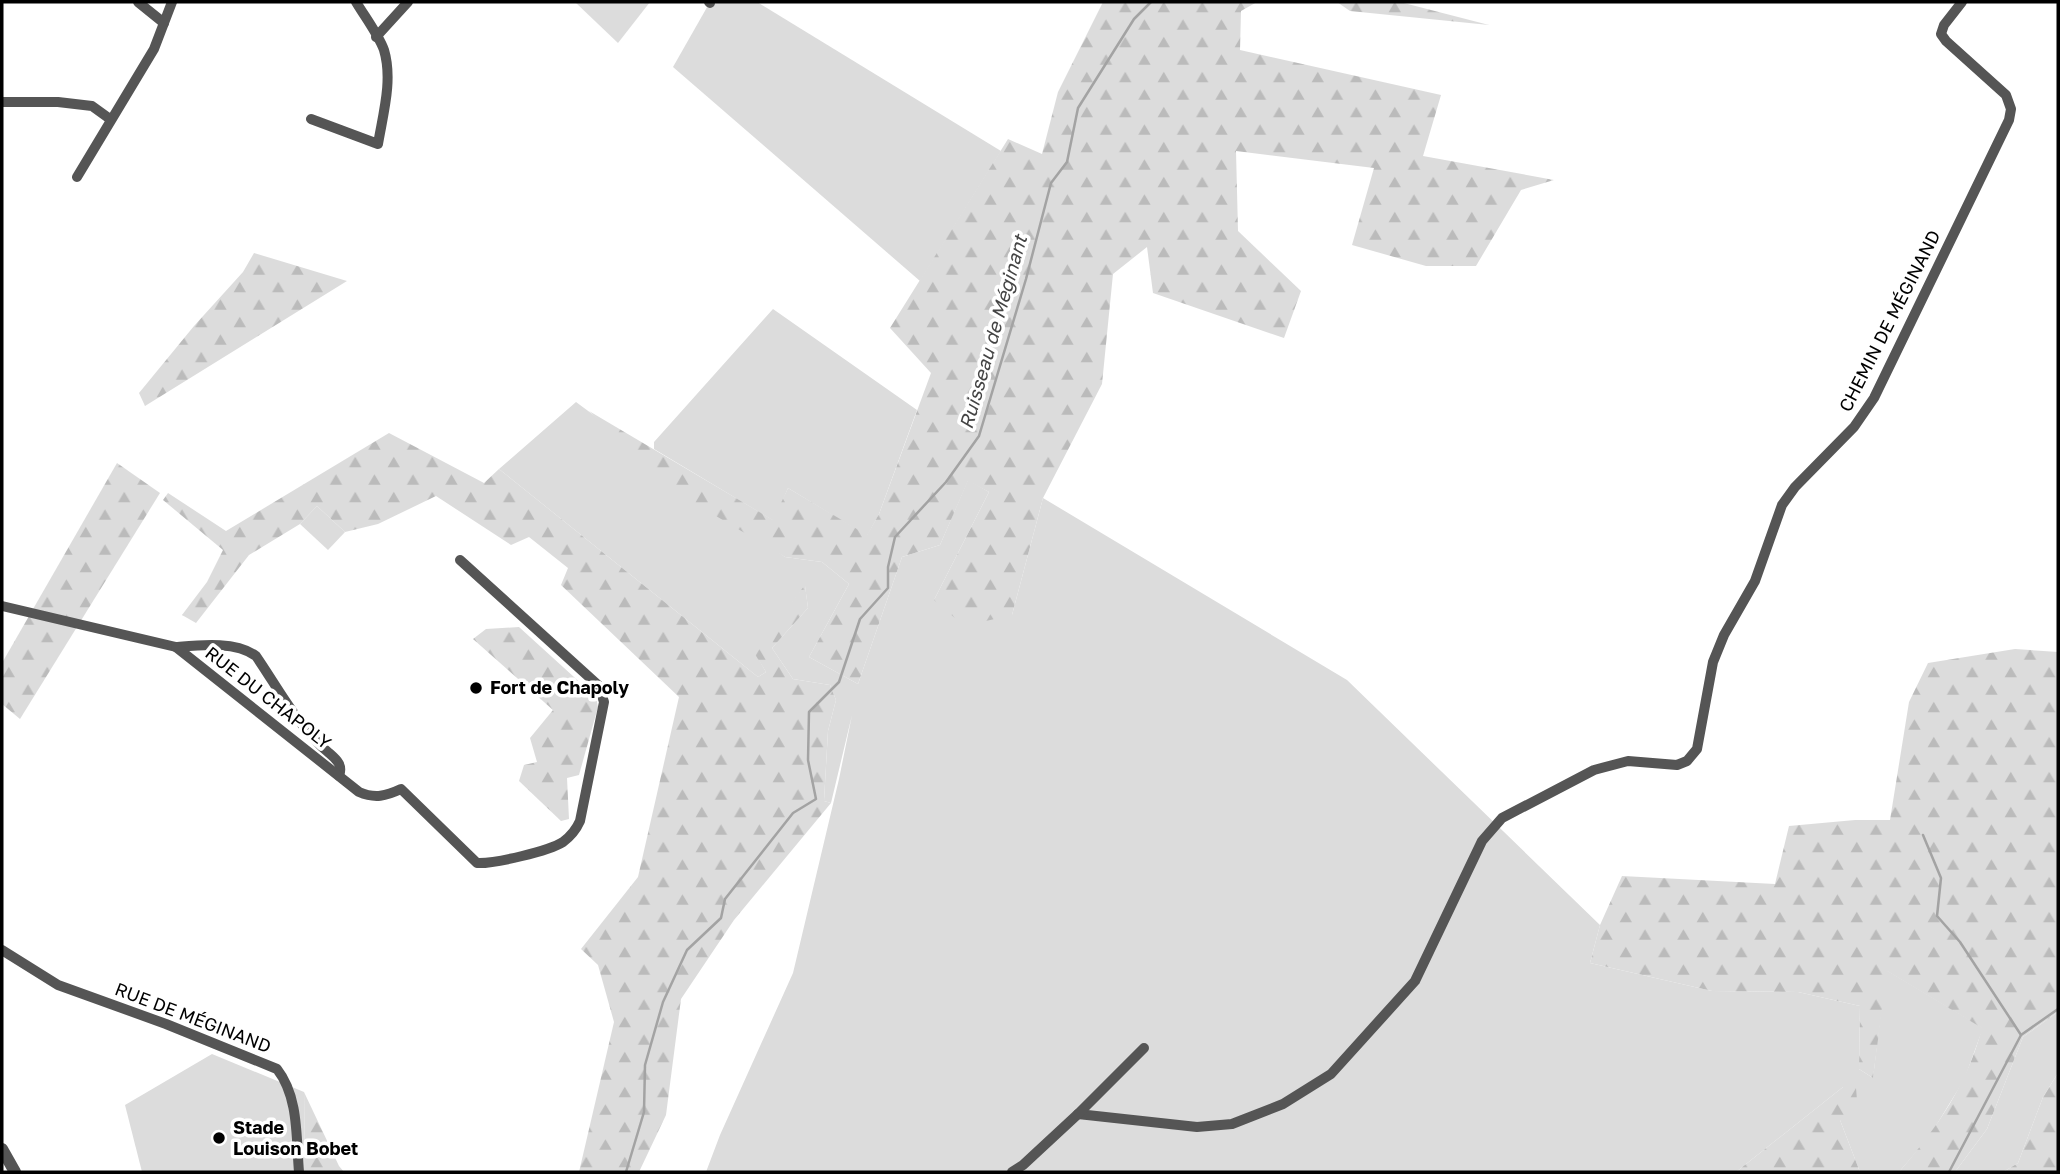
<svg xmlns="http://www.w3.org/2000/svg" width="2060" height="1174" viewBox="0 0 2060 1174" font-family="'Golos Text',sans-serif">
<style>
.grass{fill:#dcdcdc}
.forest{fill:url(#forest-firs)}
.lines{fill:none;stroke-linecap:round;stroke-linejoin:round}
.stream{stroke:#a3a3a3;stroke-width:2.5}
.minor{stroke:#555;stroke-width:10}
.tertiary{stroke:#555;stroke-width:12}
.poi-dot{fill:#000;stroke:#fff;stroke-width:2.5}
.labels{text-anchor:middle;stroke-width:7;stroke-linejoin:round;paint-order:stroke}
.street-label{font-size:18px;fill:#000;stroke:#fff}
.poi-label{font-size:18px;font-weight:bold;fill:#000;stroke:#fff;text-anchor:start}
.water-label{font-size:19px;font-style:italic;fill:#444;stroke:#fff}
</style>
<defs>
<pattern id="forest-firs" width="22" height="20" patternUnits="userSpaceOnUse" patternTransform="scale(1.75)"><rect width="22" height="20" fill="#dcdcdc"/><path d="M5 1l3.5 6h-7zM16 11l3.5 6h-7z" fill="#bbb"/></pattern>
</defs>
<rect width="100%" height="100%" fill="#fff"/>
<g class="grass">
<polygon points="575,2 650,2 618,43"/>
<polygon points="710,2 757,2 1001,151 920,281 673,67"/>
<polygon points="773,309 917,410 879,514 867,536 788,488 774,521 654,449 654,442"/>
<polygon points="576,402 785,557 822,562 849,584 809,657 858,684 902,557 940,545 968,480 989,492 934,600 1012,615 1043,498 1347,680 1600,925 1590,963 1712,991 1798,992 1860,1006 1859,1069 1873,1078 1886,970 1983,1028 1964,1080 1929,1137 1899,1172 1860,1172 1840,1120 1843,1087 1736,1172 706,1172 720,1135 793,973 839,779 852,715 831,803 824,801 828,731 836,700 830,685 793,679 772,648 808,608 805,586 754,651 766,672 758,677 499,469"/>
<polygon points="317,506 345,532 328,550 300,524"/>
<polygon points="2058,1012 2058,1073 2043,1097 2018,1163 2003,1172 1955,1172 1987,1129 2023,1037"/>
<polygon points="212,1054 304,1092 305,1172 142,1172 125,1105"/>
</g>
<g class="forest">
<polygon points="1103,2 1257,2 1241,11 1240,50 1441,95 1423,156 1554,180 1521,190 1476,266 1426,266 1352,245 1374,168 1236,151 1238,231 1301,291 1284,338 1153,293 1147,247 1113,274 1102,384 1043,498 1012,615 964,626 934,600 989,492 968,481 940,545 902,557 858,684 809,657 849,584 822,562 785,557 679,494 589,411 773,520 788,488 867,535 879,514 931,373 890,328 1008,139 1042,154 1058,92"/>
<polygon points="1337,2 1400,2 1489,25 1350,11"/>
<polygon points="254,253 347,281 145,406 139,393 194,326 243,272"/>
<polygon points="389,433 484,483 499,469 758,677 766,672 753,651 805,585 808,608 772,648 793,679 830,685 836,700 828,731 824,801 831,803 734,920 681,999 666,1115 639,1172 579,1172 614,1022 598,965 581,949 638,877 679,697 561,585 568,568 529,537 511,545 436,496 378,524 345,532 317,506 300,524 249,555 196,623 182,615 207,582 223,550 163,500 168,493 226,531"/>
<polygon points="117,463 160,493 20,719 2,704 2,663"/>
<polygon points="519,627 596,697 598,707 579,775 567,778 569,819 561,821 519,781 524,765 537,762 530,738 553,710 473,639 486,629"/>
<path d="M2015,649l43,3v360l-35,25 -36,92 -32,43h-56c38,-44 68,-87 83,-144l-95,-57 -14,107 -14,-9 1,-63 -62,-14 -86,-1 -122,-28 10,-38 22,-49 153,8 14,-58 66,-6h35l19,-118 19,-39z"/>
<polygon points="2058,1073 2058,1172 2003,1172 2018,1163 2043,1097"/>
<polygon points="1843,1087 1856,1088 1858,1112 1840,1120 1860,1172 1736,1172"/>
<polygon points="304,1092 339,1166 344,1172 305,1172"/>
</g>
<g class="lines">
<g class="stream">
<polyline points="1923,835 1941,878 1937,916 1960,942 2021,1035"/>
<polyline points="626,1172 644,1112 645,1065 663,1002 687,950 721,918 725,899 793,813 816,799 808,760 809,712 839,682 860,619 888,588 888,567 895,537 946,482 979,436 1026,279 1051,183 1067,162 1078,108 1134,19 1151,2"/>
<polyline points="1949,1172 2021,1035 2058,1009"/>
</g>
<g class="minor">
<polyline points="138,2 164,23"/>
<polyline points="709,2 710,3"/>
<polyline points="376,37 408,2"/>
<polyline points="2,102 58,102 92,106 110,119"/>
<path d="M311,119l67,25c5,-30 15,-64 6,-94 -6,-16 -19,-33 -28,-48"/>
<polyline points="77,177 154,49 172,2"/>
<path d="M2,606l174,41c24,-2 60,-6 80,9 22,32 43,72 73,97 8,7 14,12 10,23"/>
<path d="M176,647l183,145c16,7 27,4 42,-3l76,74c17,1 72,-12 86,-21 8,-6 13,-12 17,-21l24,-119 -5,-16 -139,-126"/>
<path d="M2,950l56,35 108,39 111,45c22,28 19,69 22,103"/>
<polyline points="1078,1114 1197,1127 1232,1124 1283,1104 1331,1074 1415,981 1482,841 1502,818 1594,770 1628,761 1677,765 1687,761 1697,749 1713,662 1724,635 1755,581 1782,505 1795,487 1854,427 1874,398 2009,120 2011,109 2006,95 1946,41 1941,34 1944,25 1962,2"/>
<polyline points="1012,1172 1023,1165 1078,1114 1144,1048"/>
</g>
<polyline class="tertiary" points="2,1149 15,1172"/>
</g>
<g class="poi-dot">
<circle cx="476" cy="688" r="7"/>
<circle cx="219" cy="1138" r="7"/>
</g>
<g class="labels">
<g class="street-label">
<text transform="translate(1890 321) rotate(-63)" y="6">CHEMIN DE MÉGINAND</text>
<text transform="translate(268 698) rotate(38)" y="6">RUE DU CHAPOLY</text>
<text transform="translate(193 1018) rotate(21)" y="6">RUE DE MÉGINAND</text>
</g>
<g class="poi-label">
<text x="490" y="694">Fort de Chapoly</text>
<text x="233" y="1134">Stade<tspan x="233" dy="21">Louison Bobet</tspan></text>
</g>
<g class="water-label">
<text transform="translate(993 332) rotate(-74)" y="7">Ruisseau de Méginant</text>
</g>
</g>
<rect width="2060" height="1174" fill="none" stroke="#000000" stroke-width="7"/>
</svg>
